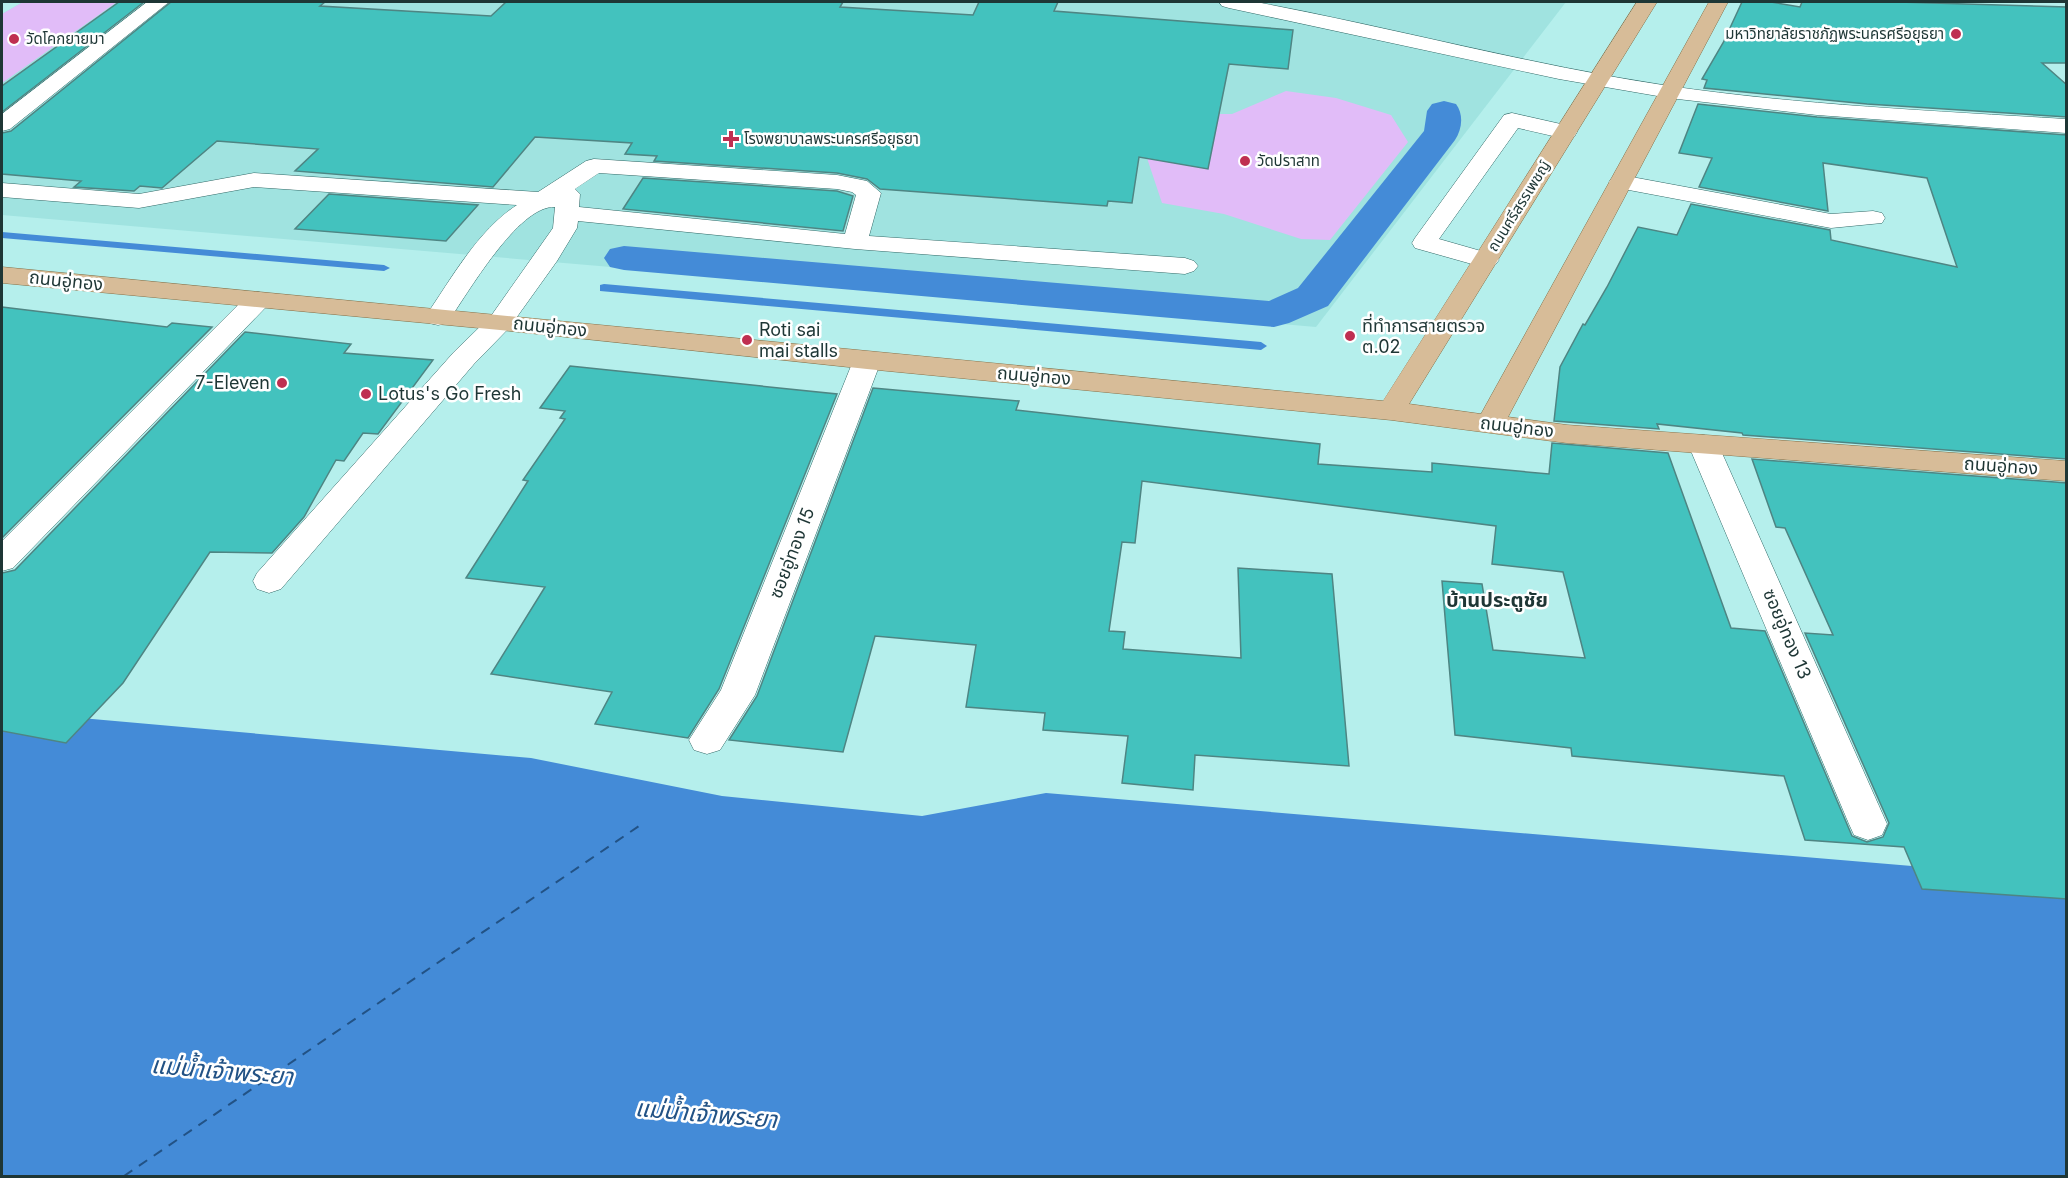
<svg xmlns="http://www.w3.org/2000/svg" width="2068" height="1178" viewBox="0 0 2068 1178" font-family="Inter,'Noto Sans Thai',sans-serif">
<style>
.built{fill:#a0e3e0}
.green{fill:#e1bcf8}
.water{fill:#448bd7}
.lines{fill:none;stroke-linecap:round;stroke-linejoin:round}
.stream{fill:#448bd7;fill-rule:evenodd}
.canal{fill:#448bd7;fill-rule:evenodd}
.ferry{stroke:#225285;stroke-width:2;stroke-dasharray:10 8;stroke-linecap:butt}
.building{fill:#43c2be;stroke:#4e8583;stroke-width:1.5}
.minor-casing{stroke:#326967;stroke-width:1}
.major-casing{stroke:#857048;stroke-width:1}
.minor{fill:#fff;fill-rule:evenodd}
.major{fill:#d7bc98;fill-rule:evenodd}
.poi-dot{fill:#bf2f51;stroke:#fff;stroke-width:2}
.labels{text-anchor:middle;stroke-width:5;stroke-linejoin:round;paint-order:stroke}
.far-poi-label{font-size:15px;fill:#1e3635;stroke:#fff;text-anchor:start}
.far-street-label{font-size:15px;fill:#1e3635;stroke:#fff}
.street-label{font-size:18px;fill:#1e3635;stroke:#fff}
.poi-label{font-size:18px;fill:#1e3635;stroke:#fff;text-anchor:start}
.neighbourhood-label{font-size:20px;font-weight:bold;fill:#1e3635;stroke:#fff}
.near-water-label{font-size:24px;font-style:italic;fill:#225285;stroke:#fff}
</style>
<rect width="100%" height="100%" fill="#b5efec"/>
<polygon class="built" points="23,2 1566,2 1316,327 2,215 2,14"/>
<g class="green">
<polygon points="23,2 117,2 2,83 2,14"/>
<polygon points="1286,91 1336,98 1391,115 1408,142 1330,240 1301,239 1224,214 1162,203 1143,146 1176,114 1232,114"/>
</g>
<polygon class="water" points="2,711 531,758 722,796 922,816 1046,793 2066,879 2066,1176 2,1176"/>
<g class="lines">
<g class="stream">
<polygon points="2,232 384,265 390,268 384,271 2,238"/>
<polygon points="604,284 1261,342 1267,346 1261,350 600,291 600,285"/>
</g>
<path class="canal" d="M1444,101l12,3c8,11 6,25 -1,36l-127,166 -39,17 -15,4 -650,-57 -14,-3 -6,-9 6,-9 14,-3 645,55 29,-13 126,-157 3,-20 5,-7z"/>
<polyline class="ferry" points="124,1176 642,824"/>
</g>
<g class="building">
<polygon points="119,2 144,2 2,112 2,86"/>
<polygon points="171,2 325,2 320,6 491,16 506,2 843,2 840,7 973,15 979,2 1058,2 1054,11 1293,30 1288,69 1229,64 1208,169 1139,157 1132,203 1108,201 1107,206 880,189 867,179 837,173 654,161 657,156 625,154 632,143 535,137 493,187 295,171 318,149 217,141 162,188 140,186 134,191 74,187 81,181 2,174 2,133 11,131"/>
<polygon points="1742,2 1771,2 1800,7 1802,2 1898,2 2067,7 2067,63 2042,63 2067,85 2067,117 1867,104 1704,88 1707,80 1702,79 1723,43"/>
<polygon points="1698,104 1817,117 2067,135 2067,459 1743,435 1742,433 1657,424 1659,429 1554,421 1560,367 1583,324 1585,325 1607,287 1638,227 1677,235 1691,204 1830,230 1831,240 1957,267 1927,178 1823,163 1828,211 1699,187 1712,158 1679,153"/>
<polygon points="643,178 837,191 853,196 843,231 623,209"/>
<polygon points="329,194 478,205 446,241 295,229"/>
<polygon points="2,307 167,327 172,323 212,327 2,538"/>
<polygon points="245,332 351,344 344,353 433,360 378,434 363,433 344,461 336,460 304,517 272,553 210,552 123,683 66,743 2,731 2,573 15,570"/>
<polygon points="570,366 837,394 719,689 688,738 595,724 612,692 491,674 545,587 466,578 528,481 523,480 565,419 560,418 565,411 540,408"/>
<polygon points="873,388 1019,401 1016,410 1320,444 1318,464 1432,472 1432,463 1549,474 1552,443 1668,453 1731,628 1765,631 1852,836 1867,842 1883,837 1889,823 1805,633 1833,635 1785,528 1776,527 1752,459 2067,483 2067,899 1922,889 1904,847 1805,840 1784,776 1572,756 1571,748 1455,735 1442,581 1482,584 1493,650 1585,658 1563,572 1492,564 1496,526 1142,481 1135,543 1122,542 1109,631 1125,632 1123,649 1241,658 1238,568 1332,574 1349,766 1195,755 1193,790 1122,783 1128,736 1043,730 1045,713 966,707 976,645 875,636 843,752 729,740 757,696"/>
</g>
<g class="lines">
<defs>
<g id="minor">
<polygon points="147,2 169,2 10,129 2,131 2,114"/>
<path d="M1219,2h37c138,26 274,63 413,84 131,19 265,25 397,33v14l-249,-18 -148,-17 -110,-19 -330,-71 -7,-2z"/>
<polygon points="1512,113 1574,127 1577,132 1574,137 1566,139 1518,128 1439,239 1495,255 1499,260 1495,265 1486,268 1415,248 1412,243 1415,238 1504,115"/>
<path d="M594,159l243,16 30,6 14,12 -12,43 316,22 9,3 4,5 -4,5 -9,3 -330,-25 -277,-28 -1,7 -20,33 -48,67 -35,36 -193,225 -12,4 -12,-4 -4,-8 4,-8 197,-221 37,-36 62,-88 2,-21c-37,-2 -88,88 -108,116l-9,2 -9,-2 -4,-6c27,-39 52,-86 92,-112l-263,-18 -115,21 -137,-11v-14l137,11 115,-21 284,19 48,-31zM599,173l238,16 15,3 4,3 -11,39 -266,-27 1,-13 -5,-5z"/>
<polygon points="1621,175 1831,214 1873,211 1882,213 1885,218 1882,223 1831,228 1613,187 1609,182 1613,177"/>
<polygon points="258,292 267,294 271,300 267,306 13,568 2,571 2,541 249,294"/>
<polygon points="867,353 877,355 881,361 755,695 720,750 707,754 694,750 689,740 721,690 853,361 857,355"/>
<polygon points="1703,435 1713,437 1718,444 1887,824 1882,835 1868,840 1854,835 1849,824 1688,444 1693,437"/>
</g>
<polygon id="major" points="1637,2 1657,2 1409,404 1481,414 1709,2 1728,2 1508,417 1567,425 2066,461 2066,481 1567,443 1391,420 867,369 500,330 2,283 2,267 1383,401"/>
</defs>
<use href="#minor" class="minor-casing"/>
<use href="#major" class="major-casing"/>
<use href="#minor" class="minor"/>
<use href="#major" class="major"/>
</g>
<g class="poi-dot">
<circle cx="1956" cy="34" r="6"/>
<circle cx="14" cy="39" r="6"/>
<path d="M728 130h6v6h6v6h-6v6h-6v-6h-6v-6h6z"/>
<circle cx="1245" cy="161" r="6"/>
<circle cx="1350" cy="336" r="6"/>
<circle cx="747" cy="340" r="6"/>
<circle cx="282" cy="383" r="6"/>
<circle cx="366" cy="394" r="6"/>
</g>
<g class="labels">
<g class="far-poi-label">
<text x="1944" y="39" text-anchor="end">มหาวิทยาลัยราชภัฏพระนครศรีอยุธยา</text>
<text x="26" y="44">วัดโคกยายมา</text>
<text x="744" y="144">โรงพยาบาลพระนครศรีอยุธยา</text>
<text x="1257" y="166">วัดปราสาท</text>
</g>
<g class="far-street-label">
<text transform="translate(1519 206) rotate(-58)" y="5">ถนนศรีสรรเพชญ์</text>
</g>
<g class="street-label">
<text transform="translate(66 281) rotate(6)" y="6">ถนนอู่ทอง</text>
<text transform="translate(550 327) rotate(6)" y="6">ถนนอู่ทอง</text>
<text transform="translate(1034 376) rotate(5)" y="6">ถนนอู่ทอง</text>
<text transform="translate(1517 427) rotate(7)" y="6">ถนนอู่ทอง</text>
<text transform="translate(2001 466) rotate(4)" y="6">ถนนอู่ทอง</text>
<text transform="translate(792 553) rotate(-69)" y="6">ซอยอู่ทอง 15</text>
<text transform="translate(1787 634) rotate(67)" y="6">ซอยอู่ทอง 13</text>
</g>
<g class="poi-label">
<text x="1362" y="332">ที่ทำการสายตรวจ<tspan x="1362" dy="21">ต.02</tspan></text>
<text x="759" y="336">Roti sai<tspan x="759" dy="21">mai stalls</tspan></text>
<text x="270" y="389" text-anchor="end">7-Eleven</text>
<text x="378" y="400">Lotus's Go Fresh</text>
</g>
<g class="neighbourhood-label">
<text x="1497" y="607">บ้านประตูชัย</text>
</g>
<g class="near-water-label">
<text transform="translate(222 1071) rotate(5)" y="8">แม่น้ำเจ้าพระยา</text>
<text transform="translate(706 1114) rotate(5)" y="8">แม่น้ำเจ้าพระยา</text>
</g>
</g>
<rect width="2068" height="1178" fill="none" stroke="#1e3635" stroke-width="6"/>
</svg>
